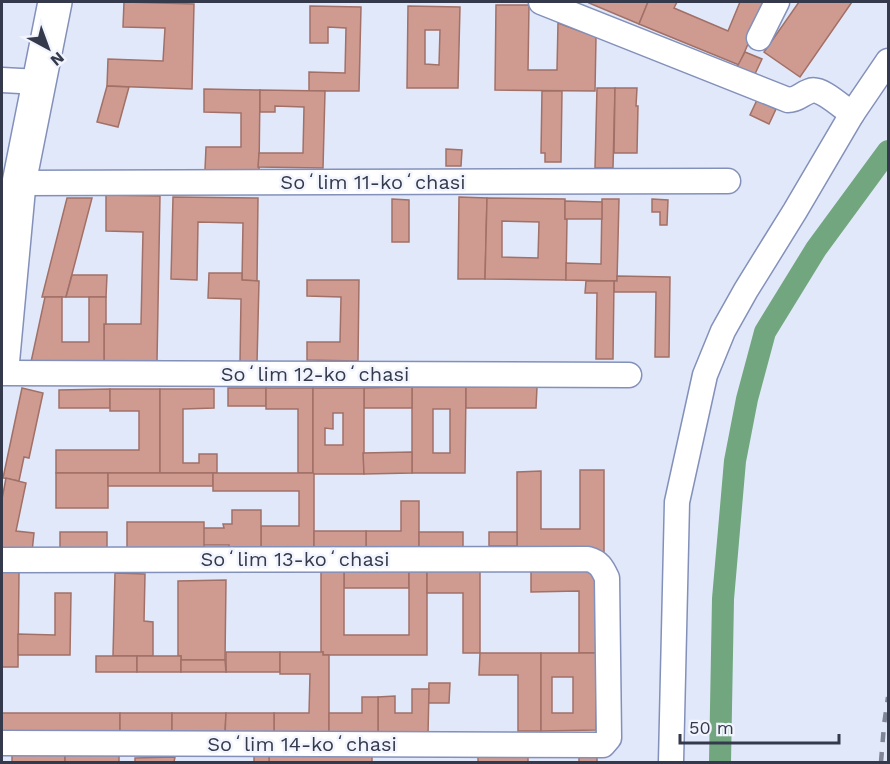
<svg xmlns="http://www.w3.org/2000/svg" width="890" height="764" viewBox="0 0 890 764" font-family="'Work Sans',sans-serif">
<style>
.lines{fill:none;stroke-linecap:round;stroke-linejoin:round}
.canal{stroke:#71a67e;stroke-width:22}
.building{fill:#cf9b91;stroke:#a17067;stroke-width:1.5;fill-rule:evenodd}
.street-casing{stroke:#8390ba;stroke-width:27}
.secondary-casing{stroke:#8390ba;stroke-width:36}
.street{stroke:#fff;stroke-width:24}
.secondary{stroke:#fff;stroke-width:33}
.rail{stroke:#808698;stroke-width:4.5;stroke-dasharray:10 10;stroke-linecap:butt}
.labels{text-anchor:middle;stroke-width:5;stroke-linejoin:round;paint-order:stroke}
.street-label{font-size:20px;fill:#343a4c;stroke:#f2f5fe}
</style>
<rect width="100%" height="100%" fill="#e1e8fa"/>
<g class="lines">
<polyline class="canal" points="720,762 723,599 735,461 747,399 765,332 816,249 888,151"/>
</g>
<g class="building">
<polygon points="124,2 194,4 192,89 107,86 108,59 163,61 165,28 123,27"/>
<polygon points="590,2 648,2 639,24 589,3"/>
<polygon points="648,2 677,2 674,8 728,31 740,2 766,2 739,65 639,24"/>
<polygon points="799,2 852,2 800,77 764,52"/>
<polygon points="496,5 529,5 528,70 557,70 558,23 596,37 595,91 495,90"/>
<polygon points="310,6 361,7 359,91 309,91 309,72 345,73 346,28 328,27 328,43 310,43"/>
<path d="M408,6l52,1 -2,81h-51zM425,30h15l-1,35 -14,-1z"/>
<polygon points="745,52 762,59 754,76 736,69"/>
<polygon points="107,86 129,87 118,127 97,122"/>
<polygon points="597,88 615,88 613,168 595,168"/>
<polygon points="615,88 637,88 636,106 638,106 637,153 614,153"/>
<polygon points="204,89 260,90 259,171 205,170 206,147 241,147 241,113 204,112"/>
<polygon points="260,90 325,91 323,168 258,167 259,153 303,153 304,107 275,106 275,112 260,112"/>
<polygon points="542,91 562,91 561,162 545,162 545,153 541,153"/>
<polygon points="757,100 776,109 769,124 750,115"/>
<polygon points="446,149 462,150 461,166 446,166"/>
<polygon points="106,195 160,196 157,361 104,361 104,324 141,324 143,232 106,231"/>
<polygon points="173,197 258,198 257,281 242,280 243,223 198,222 197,280 171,279"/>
<polygon points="459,197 487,198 485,279 458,279"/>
<polygon points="67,198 92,198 66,297 42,297"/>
<path d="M487,198l78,1v20h2l-1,61 -81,-1zM502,221l37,1 -1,36 -36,-1z"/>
<polygon points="392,199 409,200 409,242 392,242"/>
<polygon points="602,199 619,199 617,281 566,280 566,263 601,264"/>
<polygon points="652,199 668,200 667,225 660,225 660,212 652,212"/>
<polygon points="565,201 602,202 602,219 565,219"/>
<polygon points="209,273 242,273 242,280 259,281 257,363 240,363 241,299 208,298"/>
<polygon points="72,275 107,275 106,297 66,297"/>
<polygon points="617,276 670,277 669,357 655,357 656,292 614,292 614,281 617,281"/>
<polygon points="307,280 359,280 358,361 307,360 307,342 340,342 341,297 307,296"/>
<polygon points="586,281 614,281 613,359 596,359 597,293 585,293"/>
<polygon points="45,297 62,297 62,342 89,342 89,297 106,297 106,324 104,324 104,361 31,362"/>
<path d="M412,387h54l-1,86h-53zM433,409h17v44h-17z"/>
<polygon points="412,387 412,408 364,408 364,388"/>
<polygon points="466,387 537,387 536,408 466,408"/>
<polygon points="22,388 43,393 29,458 24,457 19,481 3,478"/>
<rect x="228" y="388" width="38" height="18"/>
<polygon points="266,388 313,388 313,473 298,473 298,409 266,409"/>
<path d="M313,388h51v86h-51zM333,413h10v32h-18v-17l8,1z"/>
<polygon points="110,389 110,408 59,408 59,390"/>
<polygon points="110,389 160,389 160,473 56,473 56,450 139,450 139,411 110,411"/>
<polygon points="160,389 214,389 214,408 183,409 183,463 199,463 199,454 217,454 217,473 160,473"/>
<polygon points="412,452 412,473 364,474 363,453"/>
<polygon points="580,470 604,470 604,552 517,552 517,472 541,471 541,529 580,529"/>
<rect x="56" y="473" width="52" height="35"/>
<rect x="108" y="473" width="105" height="13"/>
<polygon points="213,473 313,473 314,474 314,554 261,554 261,526 299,526 299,491 213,491"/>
<polygon points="6,478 26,483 16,531 34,533 32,552 2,549 2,499"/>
<polygon points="401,501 419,501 419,551 366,552 366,531 401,531"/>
<polygon points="232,510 261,510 261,554 229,554 229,545 203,545 203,528 224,528 223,524 232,524"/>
<polygon points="127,522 204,522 204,548 127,549"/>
<rect x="314" y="531" width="52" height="21"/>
<rect x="60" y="532" width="47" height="20"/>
<polygon points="419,532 463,532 463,549 419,550"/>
<rect x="489" y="532" width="28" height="14"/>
<polygon points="531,569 596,569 596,653 579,653 579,591 531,592"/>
<polygon points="409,570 409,588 344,588 344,571"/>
<polygon points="409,570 427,570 427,655 323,655 323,652 321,652 321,571 344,571 344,635 409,635"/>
<polygon points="427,570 480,570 480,653 463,653 463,593 427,593"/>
<polygon points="2,572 19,572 18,667 2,667"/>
<polygon points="115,573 145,574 144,621 153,622 153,656 113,656"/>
<polygon points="226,580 225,660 181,660 181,656 178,656 178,581"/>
<polygon points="55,593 71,593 70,655 18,655 18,634 55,635"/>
<rect x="226" y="652" width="54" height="20"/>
<polygon points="280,652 323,652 323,655 329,655 329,734 274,735 274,713 309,713 310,674 280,674"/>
<polygon points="480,653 541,653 541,731 518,731 518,675 479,675"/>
<path d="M541,653h55v77l-55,1zM552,677h21v36h-21z"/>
<rect x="96" y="656" width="41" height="16"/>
<rect x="137" y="656" width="44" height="16"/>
<polygon points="181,660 225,660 226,672 181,672"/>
<polygon points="429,683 450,683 449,703 428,703"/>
<polygon points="412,689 429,689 428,735 378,734 378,697 395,696 395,713 412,713"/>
<polygon points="362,697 378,697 378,734 329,734 329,713 362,713"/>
<polygon points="2,713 120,713 120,734 2,733"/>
<polygon points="120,713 172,713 172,735 120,734"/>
<polygon points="172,713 226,713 225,734 172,735"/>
<polygon points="226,713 274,713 274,735 225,734"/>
<polygon points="372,754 372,762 269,762 269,755"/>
<rect x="12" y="755" width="53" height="7"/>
<rect x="65" y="755" width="54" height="7"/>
<rect x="254" y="755" width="15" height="7"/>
<rect x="478" y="755" width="50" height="7"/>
<polygon points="175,757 174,762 135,762 135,758"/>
<rect x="579" y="757" width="18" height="5"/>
</g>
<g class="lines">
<defs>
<g id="street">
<path d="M541,2l247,98c10,0 13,-6 22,-9 10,-5 33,17 42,23"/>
<polyline points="759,38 777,2"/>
<polyline points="2,80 39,82"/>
<polyline points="19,183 728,181"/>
<polyline points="2,373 629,375"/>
<path d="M2,560l586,-1c11,3 14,8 19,19l2,160 -6,7 -601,-2"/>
<polyline points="671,762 677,502 705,375 723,331 746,290 795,211 852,114 888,61"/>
</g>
<polyline id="secondary" points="2,367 19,183 55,2"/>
</defs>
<use href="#street" class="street-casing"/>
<use href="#secondary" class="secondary-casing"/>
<use href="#street" class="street"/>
<use href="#secondary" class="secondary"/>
<polyline class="rail" points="881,762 884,725 888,697"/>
</g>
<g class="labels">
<g class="street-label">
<text x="373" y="189">Soʻlim 11-koʻchasi</text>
<text x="315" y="381">Soʻlim 12-koʻchasi</text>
<text x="295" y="566">Soʻlim 13-koʻchasi</text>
<text x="302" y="751">Soʻlim 14-koʻchasi</text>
</g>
</g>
<rect width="890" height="764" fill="none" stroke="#343a4c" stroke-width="6"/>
<g transform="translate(48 48) rotate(139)" stroke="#f2f5fe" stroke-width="4.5" paint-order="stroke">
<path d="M0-4.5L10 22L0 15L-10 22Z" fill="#343a4c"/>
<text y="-9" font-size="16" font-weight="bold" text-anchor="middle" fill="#343a4c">N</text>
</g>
<path d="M680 734v9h159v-9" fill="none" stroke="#343a4c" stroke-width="3"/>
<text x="689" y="734" font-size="18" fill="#343a4c" stroke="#f2f5fe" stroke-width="4.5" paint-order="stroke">50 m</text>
</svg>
